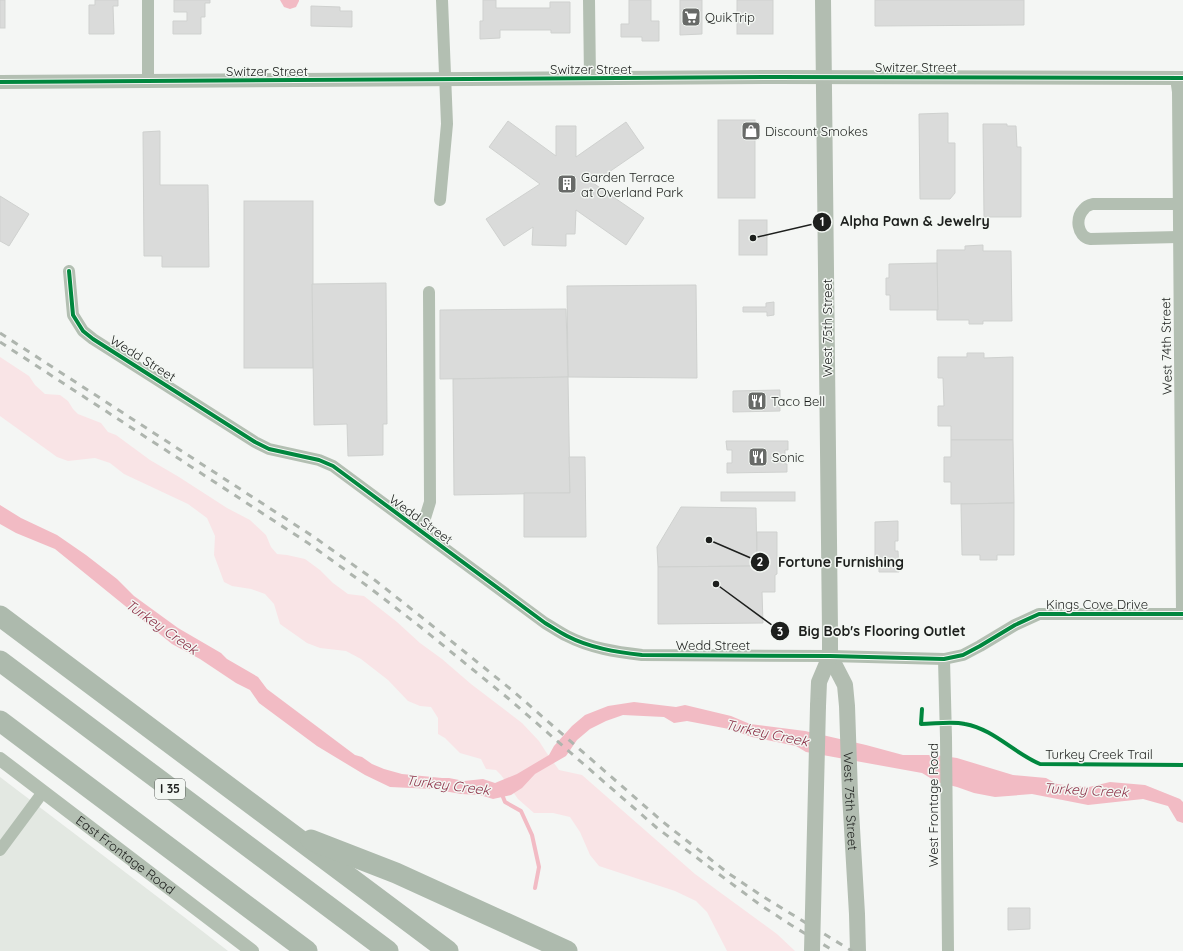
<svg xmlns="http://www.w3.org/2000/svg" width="1183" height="951" viewBox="0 0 1183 951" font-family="Quicksand,sans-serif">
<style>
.built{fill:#e3e8e2}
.green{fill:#f9e4e6}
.water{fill:#f2bbc4}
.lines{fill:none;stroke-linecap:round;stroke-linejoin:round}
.stream{stroke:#f2bbc4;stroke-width:4}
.building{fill:#dadbda;stroke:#cfd1cf}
.minor{stroke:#b3bfb2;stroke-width:12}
.tertiary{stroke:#b3bfb2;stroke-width:14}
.secondary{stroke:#b2bdb1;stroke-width:16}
.motorway{stroke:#adbaad;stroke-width:21}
.rail{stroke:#aeb5ae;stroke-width:3;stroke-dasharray:7 7;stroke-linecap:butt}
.secondary-bridge{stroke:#b2bdb1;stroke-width:16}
.cycleway-casing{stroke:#f3f7f3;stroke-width:6}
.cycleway{stroke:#00873e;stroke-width:4}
.labels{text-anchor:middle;stroke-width:3;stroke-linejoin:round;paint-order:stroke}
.shield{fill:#f3f7f3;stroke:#5d605d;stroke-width:1}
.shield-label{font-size:12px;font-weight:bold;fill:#1d1f1d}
.poi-label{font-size:13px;fill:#1d1f1d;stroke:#f3f7f3;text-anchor:start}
.street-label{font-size:13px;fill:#1d1f1d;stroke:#f3f7f3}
.water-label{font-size:14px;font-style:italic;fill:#8e334a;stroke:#f3f7f3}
.leader{fill:none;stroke:#1d1f1d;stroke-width:1.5}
.callout-dot{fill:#1d1f1d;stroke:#f3f7f3;stroke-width:1.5}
.mark-label{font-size:12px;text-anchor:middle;font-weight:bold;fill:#fff}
.callout-label{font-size:14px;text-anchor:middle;font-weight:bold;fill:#1d1f1d;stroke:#f3f7f3;stroke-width:3;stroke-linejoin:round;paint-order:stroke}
</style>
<rect width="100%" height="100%" fill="#f4f6f4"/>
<polygon class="built" points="0,777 184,917 228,951 0,951"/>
<polygon class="green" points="0,357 29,376 35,385 45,394 60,395 68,401 73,409 78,414 101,423 108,432 116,435 150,460 179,477 227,508 250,520 266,535 271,547 277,554 287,555 305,559 320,570 333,583 348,594 364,596 397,622 420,643 442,659 471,684 522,723 539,741 546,752 559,770 582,775 695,874 777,934 795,951 727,951 707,912 696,901 675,891 599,866 590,855 580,832 570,817 553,813 534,813 518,799 501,775 496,770 486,769 481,759 460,753 445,738 438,734 438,718 431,707 420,706 408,701 388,680 361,659 346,651 320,648 307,643 280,624 274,604 265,594 251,589 232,586 224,582 214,555 215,536 207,518 188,504 124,474 110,463 95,458 68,461 57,457 0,416"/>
<g class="water">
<polygon points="280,0 299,0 299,1 296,7 290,9 284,7"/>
<polygon points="0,505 21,518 57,535 86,555 117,579 134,596 178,628 221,653 227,659 258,677 267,689 355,755 362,757 372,764 384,769 402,774 442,778 449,778 464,781 483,779 495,783 517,774 549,755 554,746 572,726 585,715 608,706 634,702 676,707 685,705 731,716 750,724 805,731 866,745 903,755 936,755 957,758 1013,775 1046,778 1057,784 1072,786 1089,787 1110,782 1145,785 1180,799 1183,802 1183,823 1177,821 1168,806 1143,799 1088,805 1032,794 995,797 974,793 957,787 937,782 922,773 806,752 796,746 752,737 729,729 687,721 674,723 664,717 623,715 606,721 590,729 577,740 566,756 535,774 522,788 511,795 493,799 480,795 461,794 433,789 390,787 365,775 317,746 259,703 250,690 236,683 200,659 172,644 55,549 16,533 0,524"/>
</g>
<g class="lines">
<polyline class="stream" points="501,792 505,802 521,811 532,835 539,867 535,888"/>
</g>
<g class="building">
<rect x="0" y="0" width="5" height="28"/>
<polygon points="95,0 118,0 118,6 113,6 114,34 89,34 89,5 95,5"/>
<polygon points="174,0 210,0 210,3 205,3 205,17 201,17 201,34 173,34 173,21 187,21 187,12 174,12"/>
<polygon points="483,0 496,0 496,8 550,8 550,2 570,2 570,33 551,33 551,30 500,30 500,38 480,39 480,21 483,21"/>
<polygon points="629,0 651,0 651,21 659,21 659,41 642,41 642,37 621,37 621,24 629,24"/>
<polygon points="680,0 702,0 702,34 680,35"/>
<rect x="737" y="0" width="36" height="34"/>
<polygon points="875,0 1024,0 1024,25 875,26"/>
<polygon points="311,6 340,7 340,11 352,11 352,27 311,26"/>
<polygon points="948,113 948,143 955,143 955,193 950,199 920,199 919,114"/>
<rect x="718" y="120" width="37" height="78"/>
<polygon points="508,121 556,156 556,126 576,126 576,157 626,122 644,148 593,183 644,218 626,245 576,210 575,234 566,234 566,246 532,245 533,227 504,246 486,219 540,184 489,147"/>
<polygon points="983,124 1007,124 1007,126 1016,126 1017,147 1021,147 1021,217 984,217"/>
<polygon points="160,131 160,185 208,185 209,267 162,267 162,256 144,256 143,132"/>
<polygon points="0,196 29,214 9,246 0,241"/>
<rect x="244" y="201" width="69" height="167"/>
<rect x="739" y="220" width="28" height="35"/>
<polygon points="983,245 983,251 1011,251 1012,321 983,321 983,324 969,324 969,320 937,320 937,250 965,250 965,246"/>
<polygon points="937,263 938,310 890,310 890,295 886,295 886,278 889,278 889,264"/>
<polygon points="386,283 387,424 383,424 383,455 348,456 347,424 314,425 312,284"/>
<polygon points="696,285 697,378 568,377 567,286"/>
<polygon points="774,302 774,315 767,316 767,312 743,312 743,307 766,307 766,303"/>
<polygon points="566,309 568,377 440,379 440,310"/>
<polygon points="967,353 984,353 984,358 1013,357 1013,440 951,440 951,426 938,426 938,406 944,406 943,378 938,378 938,357 967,357"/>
<polygon points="568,377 570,493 454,495 453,379"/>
<polygon points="780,390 780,411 733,412 733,391"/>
<polygon points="951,440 1013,440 1014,503 951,504 951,482 944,482 944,457 951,457"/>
<polygon points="726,441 788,441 788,450 785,450 785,464 787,464 787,472 727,473 727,463 732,463 732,450 727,450"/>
<polygon points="569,457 585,457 586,537 524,537 524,493 570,493"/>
<rect x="721" y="492" width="74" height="9"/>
<polygon points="1014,503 1014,555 997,555 997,560 980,560 980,555 962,555 961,504"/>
<polygon points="681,507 756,508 757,566 658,567 657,547"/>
<polygon points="898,521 898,541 895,541 895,551 898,551 899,572 879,572 879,559 875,559 875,522"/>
<polygon points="757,532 777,532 777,574 775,575 775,592 762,592 763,623 658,624 658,567 757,566"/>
<polygon points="1008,908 1030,908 1030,929 1008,930"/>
</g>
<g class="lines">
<g class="minor">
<polyline points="589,0 590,79"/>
<polyline points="1176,78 1178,92 1182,614"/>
<polyline points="148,81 148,0"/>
<polyline points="440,200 447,124 442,0"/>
<path d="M1179,204h-86c-4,1 -7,2 -9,5 -9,9 -7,27 6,30l89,-2"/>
<path d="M69,271l4,44 10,16 10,8 162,103 14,7 50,11 14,6 212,157c7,4 14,9 22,13 23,12 49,16 75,19l188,1 114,3 19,-4 17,-9 35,-21 24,-11h144"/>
<polyline points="421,531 430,502 429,292"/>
<polyline points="944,659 946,738 948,951"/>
<polyline points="0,850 43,792"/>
</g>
<g class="tertiary">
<polyline points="0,82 775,77 1183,78"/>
<path id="s1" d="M0,759l252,192"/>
</g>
<g class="secondary">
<path id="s2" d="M830,656l15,29 2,21 3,88 7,120 1,37"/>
<polyline points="818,706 819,682 830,656 830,632 823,0"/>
</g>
<g class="motorway">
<polyline points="0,616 448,951"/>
<polyline points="0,661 388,951"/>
<polyline points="0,721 307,951"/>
<polyline points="311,840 396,873 567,951"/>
</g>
<g class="rail">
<polyline points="0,333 314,537 376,581 424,619 513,691 663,822 728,873 762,896 852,951"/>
<polyline points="0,342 308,543 370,588 418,625 509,699 657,828 759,904 791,925 834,951"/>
</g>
<polyline class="secondary-bridge" points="812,951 818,706"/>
<defs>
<g id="cycleway">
<polyline points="0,82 775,77 1183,78"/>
<path d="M69,271l4,44 10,16 10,8 162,103 14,7 50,11 14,6 212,157c7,4 14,9 22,13 23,12 49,16 75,19l188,1 114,3 19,-4 17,-9 35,-21 24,-11h144"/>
<path d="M922,709l-1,15c14,0 30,-3 44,0 28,5 49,29 75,40l143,1"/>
</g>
</defs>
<use href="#cycleway" class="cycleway-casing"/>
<use href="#cycleway" class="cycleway"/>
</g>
<defs>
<symbol id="supermarket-square" viewBox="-11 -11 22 22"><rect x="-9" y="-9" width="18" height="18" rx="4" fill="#686a68" stroke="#f3f7f3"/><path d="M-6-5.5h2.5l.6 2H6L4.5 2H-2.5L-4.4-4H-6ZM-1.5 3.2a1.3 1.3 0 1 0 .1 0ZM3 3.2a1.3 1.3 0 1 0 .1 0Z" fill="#fff"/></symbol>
<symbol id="shop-square" viewBox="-11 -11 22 22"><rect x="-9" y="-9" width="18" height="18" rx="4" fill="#686a68" stroke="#f3f7f3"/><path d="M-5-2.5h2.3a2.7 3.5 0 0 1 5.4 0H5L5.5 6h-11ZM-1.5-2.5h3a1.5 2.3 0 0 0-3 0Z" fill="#fff"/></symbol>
<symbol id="building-square" viewBox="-11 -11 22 22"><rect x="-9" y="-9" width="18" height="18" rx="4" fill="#686a68" stroke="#f3f7f3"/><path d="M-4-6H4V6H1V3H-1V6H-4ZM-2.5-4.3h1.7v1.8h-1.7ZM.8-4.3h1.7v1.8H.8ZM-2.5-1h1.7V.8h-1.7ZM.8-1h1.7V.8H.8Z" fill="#fff"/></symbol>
<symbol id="restaurant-square" viewBox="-11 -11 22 22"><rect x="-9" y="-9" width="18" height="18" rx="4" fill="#686a68" stroke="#f3f7f3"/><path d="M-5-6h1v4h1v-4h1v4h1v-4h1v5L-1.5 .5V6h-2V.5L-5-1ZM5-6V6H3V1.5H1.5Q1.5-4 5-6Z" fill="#fff"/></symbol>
</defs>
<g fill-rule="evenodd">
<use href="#supermarket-square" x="680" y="6" width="22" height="22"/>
<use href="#shop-square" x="740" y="120" width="22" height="22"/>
<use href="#building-square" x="556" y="173" width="22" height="22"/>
<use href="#restaurant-square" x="746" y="390" width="22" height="22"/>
<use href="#restaurant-square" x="747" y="446" width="22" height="22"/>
</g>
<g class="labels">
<rect class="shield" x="155" y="779" width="30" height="20" rx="3"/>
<g class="shield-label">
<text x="170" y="793">I 35</text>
</g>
<g class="poi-label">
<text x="705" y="22">QuikTrip</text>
<text x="765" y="136">Discount Smokes</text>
<text x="581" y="182">Garden Terrace<tspan x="581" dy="15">at Overland Park</tspan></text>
<text x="771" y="406">Taco Bell</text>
<text x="772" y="462">Sonic</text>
</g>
<g class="street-label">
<text x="916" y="72">Switzer Street</text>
<text x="591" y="74">Switzer Street</text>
<text x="267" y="76">Switzer Street</text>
<text transform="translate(827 328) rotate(-90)" y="5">West 75th Street</text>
<text transform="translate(1166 346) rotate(-91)" y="5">West 74th Street</text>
<text transform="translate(143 358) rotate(32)" y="5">Wedd Street</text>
<text transform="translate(421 519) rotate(36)" y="5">Wedd Street</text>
<text x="1097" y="609">Kings Cove Drive</text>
<text x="713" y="650">Wedd Street</text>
<text x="1099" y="759">Turkey Creek Trail</text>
<text dy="5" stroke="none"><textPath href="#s2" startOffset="149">West 75th Street</textPath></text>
<text transform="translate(933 805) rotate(-90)" y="5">West Frontage Road</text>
<text dy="5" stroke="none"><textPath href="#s1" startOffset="158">East Frontage Road</textPath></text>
</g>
<g class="water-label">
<text transform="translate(162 627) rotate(35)" y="5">Turkey Creek</text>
<text transform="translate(767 733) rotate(12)" y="5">Turkey Creek</text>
<text transform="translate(448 785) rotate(7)" y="5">Turkey Creek</text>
<text transform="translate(1086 790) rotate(3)" y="5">Turkey Creek</text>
</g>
</g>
<path class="leader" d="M753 238L822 222M709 540L760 562M716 584L780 631"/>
<g class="callout-dot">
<circle cx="753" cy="238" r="4"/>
<circle cx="709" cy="540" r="4"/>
<circle cx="716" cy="584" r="4"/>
<circle cx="822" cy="222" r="10"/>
<circle cx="760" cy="562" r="10"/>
<circle cx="780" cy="631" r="10"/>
</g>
<g class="mark-label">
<text x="822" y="226">1</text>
<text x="760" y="566">2</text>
<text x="780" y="636">3</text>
</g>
<g class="callout-label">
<text x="915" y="226">Alpha Pawn &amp; Jewelry</text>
<text x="841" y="567">Fortune Furnishing</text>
<text x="882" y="636">Big Bob's Flooring Outlet</text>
</g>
</svg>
